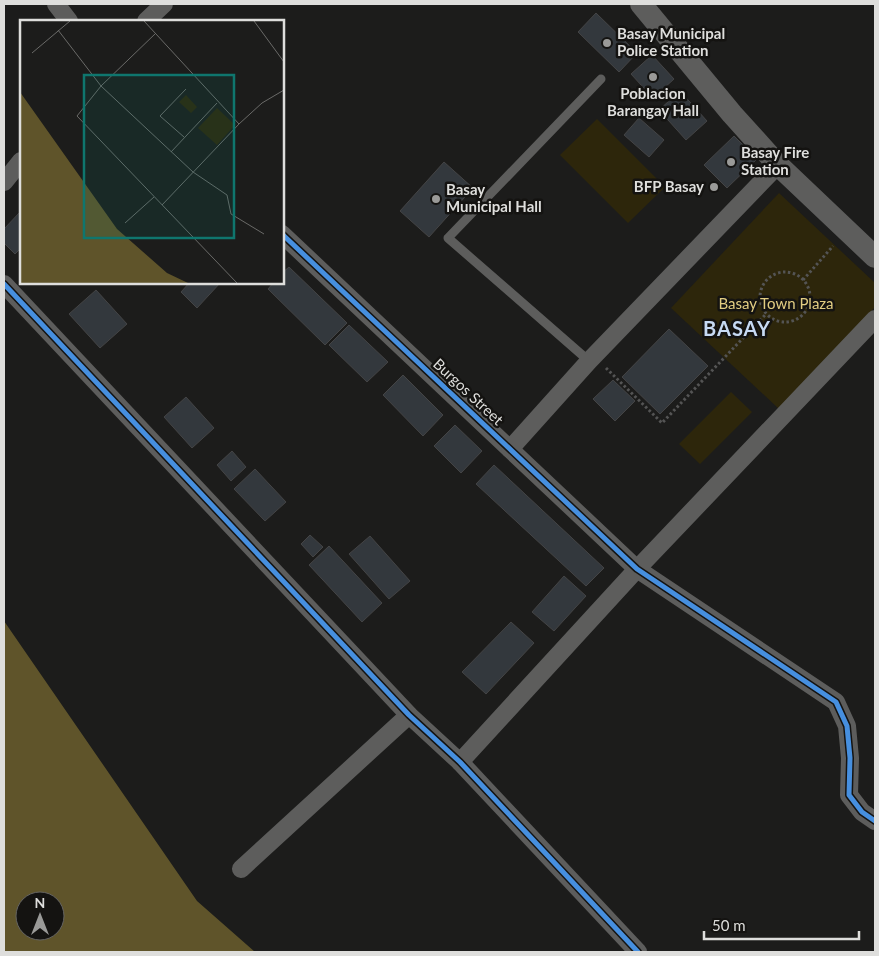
<svg xmlns="http://www.w3.org/2000/svg" width="879" height="956" viewBox="0 0 879 956" font-family="Lato,sans-serif">
<style>
.green{fill:#2d260b}
.water{fill:#5f542a;fill-rule:evenodd}
.building{fill:#33383d;stroke:#444445}
.lines{fill:none;stroke-linecap:round;stroke-linejoin:round}
.path{stroke:#545454;stroke-width:3;stroke-dasharray:2.5 2.5;stroke-linecap:butt}
.service{stroke:#5d5d5c;stroke-width:9}
.minor{stroke:#5d5d5c;stroke-width:18}
.tertiary{stroke:#5d5d5c;stroke-width:22}
.cycleway-casing{stroke:#141311;stroke-width:8}
.cycleway{stroke:#468fdf;stroke-width:5}
.poi-dot{fill:#9a9a98;stroke:#141311;stroke-width:2}
.labels{text-anchor:middle;stroke-width:5;stroke-linejoin:round;paint-order:stroke}
.poi-label{font-size:15px;font-weight:bold;fill:#dededc;stroke:#141311;text-anchor:start}
.park-label{font-size:15px;fill:#e2cd82;stroke:#141311}
.street-label{font-size:15px;fill:#dededc;stroke:#141311}
.district-label{font-size:20px;font-weight:bold;letter-spacing:1px;fill:#c7daf3;stroke:#141311}
.inset-road{fill:none;stroke:#6a6a68;stroke-width:1}
.view{fill:#0f766e;fill-opacity:0.15;stroke:#0f766e;stroke-width:2.5}
.inset-edge{fill:none;stroke:#dededc;stroke-width:2.5}
</style>
<rect width="100%" height="100%" fill="#1c1c1b"/>
<g class="green">
<polygon points="597,119 665,187 628,223 560,155"/>
<polygon points="779,193 875,283 875,307 779,409 671,308"/>
<polygon points="731,392 752,412 700,464 679,444"/>
</g>
<path class="water" d="M4,621l193,280 58,51h-251zM25,901h30v30h-30z"/>
<g class="building">
<polygon points="596,13 637,53 619,72 578,32"/>
<polygon points="652,55 674,79 653,98 631,74"/>
<polygon points="680,91 707,121 686,140 659,110"/>
<polygon points="639,118 664,140 649,157 624,135"/>
<polygon points="734,136 757,159 727,188 704,165"/>
<polygon points="444,162 473,188 429,237 400,211"/>
<polygon points="21,211 21,248 15,254 4,243 4,229"/>
<polygon points="289,267 347,323 325,345 268,289 274,282 282,282 282,273"/>
<polygon points="190,282 221,282 197,308 181,292"/>
<polygon points="96,290 127,324 100,348 69,314"/>
<polygon points="349,325 388,362 367,382 329,345"/>
<polygon points="669,329 708,366 660,414 622,377"/>
<polygon points="403,375 443,415 423,436 383,395"/>
<polygon points="613,380 635,401 615,421 593,399"/>
<polygon points="186,397 214,428 192,448 164,417"/>
<polygon points="455,425 482,451 461,473 434,446"/>
<polygon points="232,451 246,467 231,481 217,465"/>
<polygon points="494,465 604,568 586,586 476,484"/>
<polygon points="255,469 286,502 265,521 234,489"/>
<polygon points="310,535 323,547 313,557 301,544"/>
<polygon points="370,536 410,581 389,599 349,554"/>
<polygon points="329,546 382,603 362,622 309,565"/>
<polygon points="564,576 586,596 554,631 532,612"/>
<polygon points="511,622 534,643 486,694 462,672"/>
</g>
<g class="lines">
<g class="path">
<circle cx="785" cy="297" r="25"/>
<polyline points="803,280 833,246"/>
<polyline points="606,368 662,423 766,314"/>
</g>
<polyline class="service" points="589,361 448,238 601,79"/>
<g class="minor">
<polyline points="56,4 69,21"/>
<polyline points="146,21 164,4"/>
<polyline points="4,182 21,161"/>
<polyline points="282,234 637,569 836,702 847,726 850,758 849,795 862,812 875,821"/>
<polyline points="4,284 409,715 460,762 638,952"/>
<polyline points="510,449 589,361 778,165"/>
<polyline points="460,762 637,569 875,319"/>
<polyline points="241,869 409,715"/>
</g>
<polyline class="tertiary" points="641,4 732,114 778,165 875,257"/>
<defs>
<g id="cycleway">
<polyline points="282,234 637,569 836,702 847,726 850,758 849,795 862,812 875,821"/>
<polyline points="4,284 409,715 460,762 638,952"/>
</g>
</defs>
<use href="#cycleway" class="cycleway-casing"/>
<use href="#cycleway" class="cycleway"/>
</g>
<g class="poi-dot">
<circle cx="607" cy="43" r="5"/>
<circle cx="653" cy="77" r="5"/>
<circle cx="731" cy="162" r="5"/>
<circle cx="714" cy="187" r="5"/>
<circle cx="436" cy="199" r="5"/>
</g>
<g class="labels">
<g class="poi-label">
<text x="617" y="39">Basay Municipal<tspan x="617" dy="17">Police Station</tspan></text>
<text x="653" y="99" text-anchor="middle">Poblacion<tspan x="653" dy="17">Barangay Hall</tspan></text>
<text x="741" y="158">Basay Fire<tspan x="741" dy="17">Station</tspan></text>
<text x="704" y="192" text-anchor="end">BFP Basay</text>
<text x="446" y="195">Basay<tspan x="446" dy="17">Municipal Hall</tspan></text>
</g>
<g class="park-label">
<text x="776" y="309">Basay Town Plaza</text>
</g>
<g class="street-label">
<text transform="translate(468 392) rotate(43)" y="5">Burgos Street</text>
</g>
<g class="district-label">
<text x="737" y="336">BASAY</text>
</g>
</g>
<g transform="translate(20 20)">
<rect width="264" height="264" fill="#1c1c1b"/>
<path d="M166,75l11,12 -6,6 -12,-11zM197,88l18,17 -18,20 -19,-17z" fill="#2d260b"/>
<path d="M0,72l97,137 50,44 21,10h-168z" fill="#5f542a"/>
<path class="inset-road" d="M124,1l95,103M234,1l30,41M38,10l43,56 92,86 34,23 4,19 33,20M136,13l-55,53 -24,30 160,167M12,33l38,-32M164,117l-24,-21 26,-27M151,132l46,-49M142,185l77,-81 23,-21 22,-13M105,203l29,-26"/>
<path class="view" d="M64,55h150v163h-150z"/>
<rect width="264" height="264" class="inset-edge"/>
</g>
<rect width="879" height="956" fill="none" stroke="#dededc" stroke-width="10"/>
<g transform="translate(40 916)"><circle r="24" fill="#141311" stroke="#656462"/>
<path d="M0-4L9 19L0 12L-9 19Z" fill="#9a9a98"/>
<text y="-8" font-size="14" font-weight="bold" text-anchor="middle" fill="#dededc">N</text>
</g>
<path d="M704 931v8h155v-8" fill="none" stroke="#dededc" stroke-width="2.5"/>
<text x="712" y="931" font-size="15" fill="#dededc" stroke="#141311" stroke-width="4" paint-order="stroke">50 m</text>
</svg>
